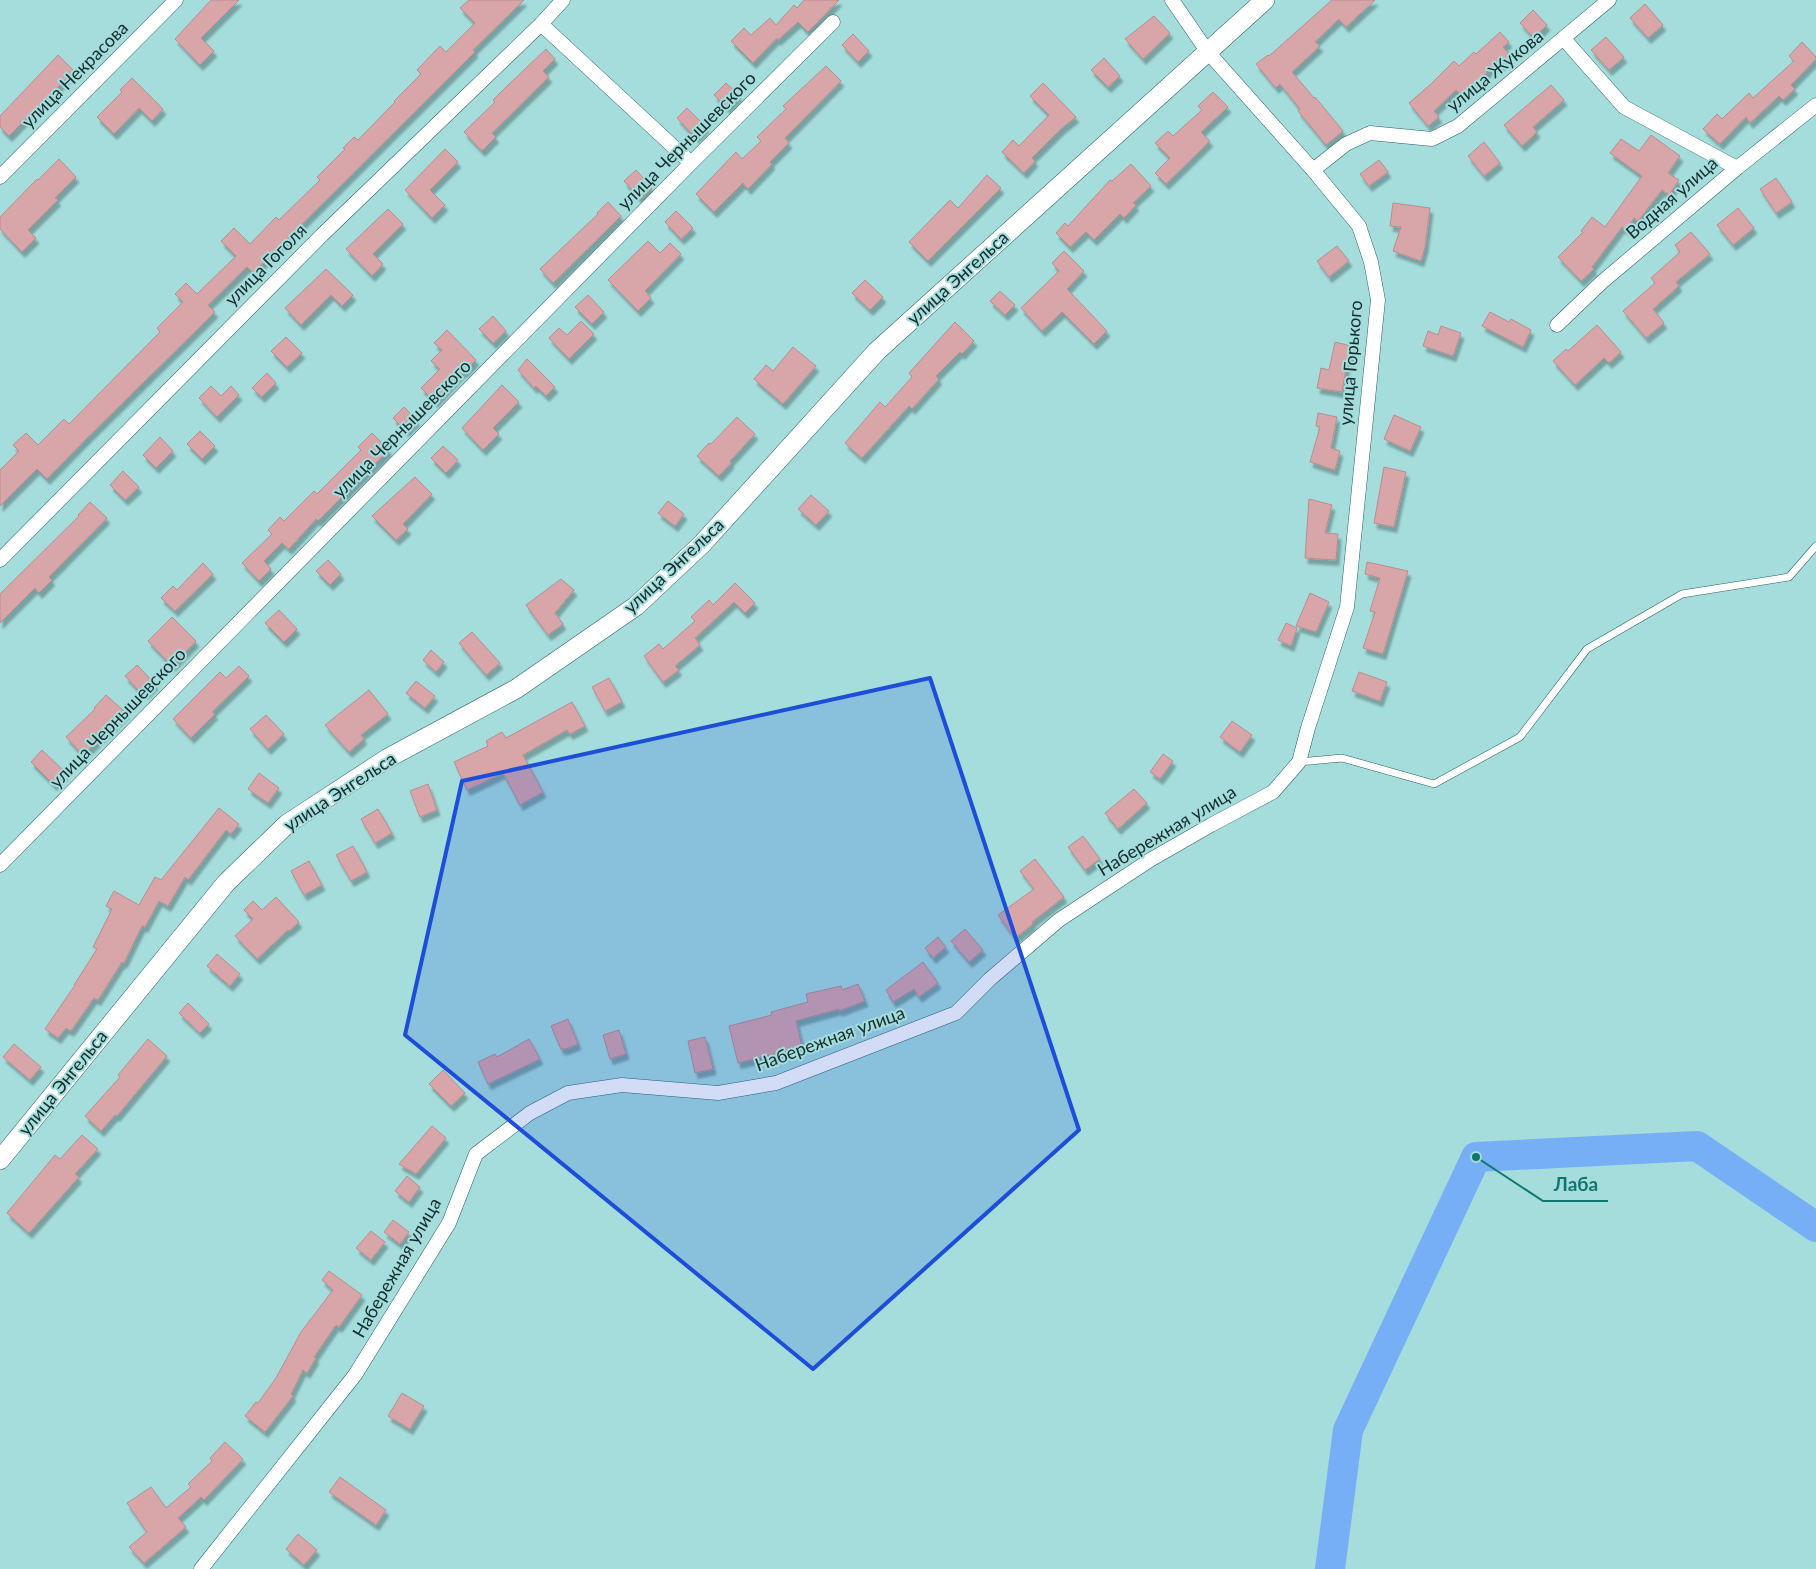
<svg xmlns="http://www.w3.org/2000/svg" width="1816" height="1569" viewBox="0 0 1816 1569" font-family="Lato,sans-serif">
<style>
.lines{fill:none;stroke-linecap:round;stroke-linejoin:round}
.river{stroke:#76aff5;stroke-width:30}
.building{fill:#d8a6a9;stroke:#bb8b8e;filter:url(#shadow)}
.lane-casing{stroke:#28605f;stroke-width:8}
.street-casing{stroke:#28605f;stroke-width:15}
.secondary-casing{stroke:#28605f;stroke-width:20}
.lane{stroke:#fff;stroke-width:7}
.street{stroke:#fff;stroke-width:14}
.secondary{stroke:#fff;stroke-width:19}
.marked{fill:#1d4ed8;fill-opacity:0.2;stroke:#1d4ed8;stroke-width:4;stroke-linejoin:round}
.labels{text-anchor:middle;stroke-width:4;stroke-linejoin:round;paint-order:stroke}
.street-label{font-size:18px;fill:#152c2c;stroke:#a4dddc}
.leader{fill:none;stroke:#0f766e;stroke-width:2}
.callout-dot{fill:#0f766e;stroke:#a4dddc;stroke-width:2}
.callout-label{font-size:19px;text-anchor:middle;font-weight:bold;fill:#0f766e;stroke:#a4dddc;stroke-width:4;stroke-linejoin:round;paint-order:stroke}
</style>
<defs>
<filter id="shadow"><feDropShadow dx="3" dy="5.5" stdDeviation="1" flood-color="#0004"/></filter>
</defs>
<rect width="100%" height="100%" fill="#a4dddc"/>
<g class="lines">
<polyline class="river" points="1330,1569 1348,1430 1476,1157 1697,1146 1816,1227"/>
</g>
<g class="building">
<polygon points="211,0 239,0 201,38 214,51 200,65 175,39"/>
<polygon points="469,0 524,0 473,50 475,52 253,273 247,267 208,305 215,312 85,440 47,479 37,469 0,506 0,470 19,451 13,445 26,433 38,445 64,419 69,424 160,332 157,328 183,302 175,294 186,283 197,294 236,256 221,241 234,228 250,244 276,217 279,220 320,180 317,177 345,149 343,148 354,137 358,140 395,102 394,101 421,74 417,70 440,46 446,52 475,23 460,8"/>
<polygon points="804,0 839,0 808,32 798,22 778,40 777,38 753,63 731,41 744,28 751,35 770,18 776,25 794,5 797,8"/>
<polygon points="1332,0 1375,0 1346,27 1339,19 1315,42 1320,46 1292,72 1314,98 1315,97 1343,131 1326,145 1298,111 1300,109 1280,84 1276,88 1256,64 1268,55 1269,56"/>
<polygon points="1645,4 1663,25 1648,38 1630,18"/>
<polygon points="1533,10 1547,25 1534,38 1520,23"/>
<polygon points="1154,16 1170,33 1143,59 1125,39"/>
<polygon points="1500,32 1509,42 1503,47 1511,56 1499,67 1496,63 1463,97 1456,90 1434,111 1439,117 1428,126 1409,103 1431,84 1454,61 1459,66 1474,52 1476,54"/>
<polygon points="853,34 869,51 858,62 842,45"/>
<polygon points="1606,37 1624,57 1609,70 1591,50"/>
<polygon points="1802,42 1816,57 1816,59 1791,85 1795,89 1783,100 1779,96 1750,123 1746,117 1720,144 1703,129 1717,114 1722,119 1749,93 1753,98 1794,61 1789,56"/>
<polygon points="546,49 555,59 543,71 549,77 492,133 496,137 482,151 464,132 495,102 493,100 505,88"/>
<polygon points="58,55 74,71 9,136 0,127 0,116"/>
<polygon points="1104,58 1120,76 1108,87 1091,70"/>
<polygon points="826,66 841,81 785,138 789,143 770,162 772,164 748,189 743,183 714,212 696,194 736,152 742,159 761,141 757,137 786,109 783,106"/>
<polygon points="132,78 163,109 152,121 139,108 114,134 97,117 122,92 120,90"/>
<polygon points="726,83 739,95 727,108 714,95"/>
<polygon points="1043,83 1076,117 1062,128 1032,158 1035,161 1024,173 1002,152 1013,140 1019,146 1049,115 1030,96"/>
<polygon points="1551,85 1564,100 1533,127 1537,132 1522,146 1504,125"/>
<polygon points="1213,92 1228,107 1201,132 1210,141 1166,184 1155,173 1170,158 1155,143 1168,131 1173,136 1202,110 1198,106"/>
<polygon points="687,108 706,127 696,138 677,118"/>
<polygon points="1651,135 1680,156 1668,173 1679,180 1669,195 1662,190 1638,221 1634,218 1626,230 1622,227 1592,267 1594,269 1581,281 1558,257 1583,232 1581,231 1592,217 1605,227 1642,176 1610,153 1621,139 1639,151"/>
<polygon points="1484,142 1500,163 1484,176 1468,156"/>
<polygon points="445,149 458,162 430,190 445,205 432,218 405,190"/>
<polygon points="59,159 76,177 55,198 58,200 28,230 36,238 22,252 0,229 0,217 37,179 38,180"/>
<polygon points="1379,160 1388,172 1369,186 1360,174"/>
<polygon points="1131,164 1151,186 1133,203 1136,205 1124,218 1120,214 1094,240 1086,232 1070,247 1056,233 1065,223 1068,226 1110,180 1112,181"/>
<polygon points="636,170 652,188 640,199 624,181"/>
<polygon points="987,175 1001,188 928,261 909,242 950,200 958,208"/>
<polygon points="1776,178 1792,202 1776,213 1760,189"/>
<polygon points="608,202 621,216 553,283 540,269 598,214 597,213"/>
<polygon points="1393,203 1430,208 1425,247 1421,261 1393,251 1401,227 1390,226"/>
<polygon points="1738,208 1754,228 1733,245 1717,225"/>
<polygon points="388,209 403,224 373,254 383,264 372,276 346,249"/>
<polygon points="676,211 693,228 681,239 665,222"/>
<polygon points="1691,232 1710,254 1676,282 1679,286 1653,309 1664,323 1646,338 1623,311 1655,283 1651,278 1680,252 1675,245"/>
<polygon points="648,241 660,253 670,243 681,254 645,291 651,298 638,311 608,280"/>
<polygon points="1337,246 1349,261 1329,277 1317,261"/>
<polygon points="1064,251 1084,271 1067,289 1107,331 1094,344 1062,312 1042,331 1021,308 1059,271 1052,263"/>
<polygon points="326,269 353,295 342,306 331,295 301,325 285,308"/>
<polygon points="865,280 883,297 870,310 852,293"/>
<polygon points="1000,291 1015,305 1005,315 990,301"/>
<polygon points="588,295 604,312 592,324 575,307"/>
<polygon points="1490,312 1509,322 1511,319 1531,330 1523,347 1482,326"/>
<polygon points="493,316 506,331 493,343 479,329"/>
<polygon points="581,321 594,334 569,359 549,338 559,328 567,335"/>
<polygon points="955,322 974,341 962,354 960,352 936,376 939,379 912,409 909,406 862,458 845,443 880,402 885,407 912,377 909,373"/>
<polygon points="1597,325 1621,352 1609,363 1604,358 1575,385 1553,361 1566,349 1568,351"/>
<polygon points="1441,326 1461,333 1453,356 1423,346 1428,331 1438,335"/>
<polygon points="447,330 476,360 464,372 463,371 435,402 421,388 440,369 431,361 442,350 434,343"/>
<polygon points="286,337 302,353 287,367 271,351"/>
<polygon points="1335,342 1355,347 1352,359 1348,358 1342,392 1317,388 1321,368 1329,370"/>
<polygon points="793,347 816,366 783,404 754,379 766,365 773,371"/>
<polygon points="527,359 555,387 546,396 536,386 534,388 518,370"/>
<polygon points="267,373 276,383 262,397 252,388"/>
<polygon points="502,385 519,402 493,428 499,434 483,450 462,428"/>
<polygon points="211,386 221,396 231,386 239,395 217,417 199,398"/>
<polygon points="404,407 417,420 406,431 393,418"/>
<polygon points="1318,413 1337,417 1331,448 1340,451 1335,470 1310,462 1320,427 1316,426"/>
<polygon points="1394,415 1421,427 1410,451 1384,439"/>
<polygon points="737,417 755,434 730,461 731,463 719,476 697,456 709,443 711,444"/>
<polygon points="200,431 215,446 202,459 187,444"/>
<polygon points="372,433 389,450 318,521 316,519 289,549 282,543 264,561 271,569 259,581 242,563 272,534 268,530 280,517 284,521 314,491 317,494 361,450 358,447"/>
<polygon points="160,437 173,451 156,468 143,455"/>
<polygon points="443,446 458,460 446,473 431,458"/>
<polygon points="1384,467 1406,472 1394,527 1374,523"/>
<polygon points="123,471 139,487 125,500 110,485"/>
<polygon points="415,477 432,494 403,524 408,529 396,540 372,516"/>
<polygon points="811,495 829,511 816,525 798,509"/>
<polygon points="1309,499 1332,505 1325,533 1338,534 1336,560 1305,558"/>
<polygon points="668,501 684,514 675,526 658,513"/>
<polygon points="90,502 107,518 49,577 52,580 39,593 35,588 0,623 0,594 79,516 78,515"/>
<polygon points="328,560 341,574 330,585 316,571"/>
<polygon points="1367,562 1408,571 1383,654 1363,648 1375,612 1370,611 1380,578 1365,574"/>
<polygon points="203,563 213,574 175,611 161,598 173,586 177,590"/>
<polygon points="561,579 574,590 555,613 563,624 548,635 526,605"/>
<polygon points="735,583 755,603 745,613 734,602 695,638 700,645 675,666 679,670 663,682 644,656 659,644 663,649 695,621 691,617 709,600 713,605"/>
<polygon points="1310,593 1329,602 1316,632 1296,626"/>
<polygon points="279,610 297,629 284,642 265,623"/>
<polygon points="172,617 196,641 172,666 148,641"/>
<polygon points="1286,623 1297,628 1291,646 1278,640"/>
<polygon points="472,632 500,663 486,675 459,643"/>
<polygon points="431,650 444,662 436,672 423,660"/>
<polygon points="137,665 155,684 146,693 141,693 125,676"/>
<polygon points="239,666 249,676 212,712 215,714 191,738 173,719 220,672 226,678"/>
<polygon points="1359,672 1387,682 1380,701 1352,691"/>
<polygon points="609,678 622,702 605,711 592,687"/>
<polygon points="416,681 435,696 425,708 406,693"/>
<polygon points="369,690 388,714 361,735 364,739 349,752 325,725"/>
<polygon points="106,695 126,713 83,755 66,737 95,709 94,708"/>
<polygon points="572,702 585,726 570,734 567,730 523,755 543,792 520,805 503,773 467,790 454,762 488,746 486,741 502,732 506,738"/>
<polygon points="266,715 284,734 268,749 250,729"/>
<polygon points="1232,721 1252,735 1240,752 1220,737"/>
<polygon points="42,750 66,773 54,785 31,762"/>
<polygon points="1163,754 1173,761 1160,779 1150,772"/>
<polygon points="259,773 279,788 268,803 248,789"/>
<polygon points="428,784 437,810 420,817 410,791"/>
<polygon points="1134,789 1147,803 1118,829 1105,813"/>
<polygon points="219,808 239,824 231,834 226,830 188,880 185,877 168,906 159,901 145,927 142,926 124,963 122,962 98,1000 94,998 71,1031 66,1028 58,1038 45,1029 75,985 74,985 97,949 93,947 112,909 106,906 114,891 139,905 155,877 161,880"/>
<polygon points="378,809 392,833 375,843 361,819"/>
<polygon points="1083,836 1100,859 1085,870 1068,847"/>
<polygon points="353,846 367,872 351,881 336,855"/>
<polygon points="1035,859 1064,897 1032,922 1033,924 1015,938 998,915 1034,889 1020,871"/>
<polygon points="309,861 322,885 304,895 291,871"/>
<polygon points="276,897 299,922 289,931 288,930 257,959 235,936 253,919 244,910 253,901 262,910"/>
<polygon points="965,929 983,950 969,962 951,941"/>
<polygon points="938,937 946,947 933,958 925,948"/>
<polygon points="217,954 240,974 230,986 207,966"/>
<polygon points="923,962 938,983 919,997 914,989 893,1002 886,990"/>
<polygon points="858,984 865,1001 839,1011 839,1009 796,1021 802,1047 738,1063 729,1026 772,1015 771,1012 808,1002 806,994 841,986 842,990"/>
<polygon points="188,1003 209,1024 200,1033 179,1013"/>
<polygon points="568,1019 578,1044 566,1049 561,1049 551,1026"/>
<polygon points="619,1030 626,1054 610,1059 603,1035"/>
<polygon points="705,1037 713,1069 695,1073 688,1041"/>
<polygon points="148,1039 167,1056 117,1116 115,1115 101,1131 85,1116 120,1077 118,1075"/>
<polygon points="529,1039 540,1059 488,1084 478,1062 495,1054 497,1057"/>
<polygon points="14,1044 41,1067 30,1080 3,1057"/>
<polygon points="443,1070 465,1093 451,1106 429,1084"/>
<polygon points="432,1126 446,1138 416,1174 399,1164"/>
<polygon points="82,1135 98,1149 75,1174 79,1177 29,1233 7,1213 55,1155 60,1159"/>
<polygon points="407,1176 420,1187 409,1202 395,1191"/>
<polygon points="393,1220 409,1232 400,1244 384,1232"/>
<polygon points="371,1231 385,1242 371,1260 356,1248"/>
<polygon points="329,1271 362,1295 339,1327 336,1325 314,1357 316,1358 307,1373 303,1370 291,1394 293,1396 265,1432 245,1416 256,1402 258,1403 276,1378 301,1332 333,1290 322,1280"/>
<polygon points="402,1393 424,1406 410,1429 388,1416"/>
<polygon points="225,1442 243,1459 204,1500 201,1497 178,1518 186,1527 144,1563 129,1547 147,1532 127,1503 151,1487 166,1508 191,1487 188,1484 212,1461 210,1458"/>
<polygon points="340,1477 386,1510 376,1525 329,1492"/>
<polygon points="298,1534 317,1550 304,1565 286,1549"/>
</g>
<g class="lines">
<defs>
<polyline id="lane" points="1299,762 1342,758 1434,784 1520,737 1587,649 1682,594 1789,577 1816,546"/>
<g id="street">
<polyline points="541,24 691,163"/>
<polyline points="1564,39 1624,107 1737,168"/>
<polyline points="1313,170 1346,144 1370,133 1432,139 1458,126 1609,0"/>
<polyline points="0,177 176,0"/>
<polyline points="1557,325 1602,282 1737,168 1816,105"/>
<polyline points="0,560 322,235 541,24 563,0"/>
<polyline points="0,865 691,163 833,22"/>
<polyline points="201,1569 355,1375 449,1223 476,1154 530,1113 568,1093 622,1085 718,1093 776,1083 956,1013 990,979 1059,920 1150,860 1211,825 1273,792 1299,762 1308,728 1347,607 1378,300 1371,262 1359,226 1313,170 1207,51 1172,0"/>
</g>
<polyline id="secondary" points="0,1160 226,883 287,824 388,758 516,689 636,606 702,544 877,351 1265,0"/>
</defs>
<use href="#lane" class="lane-casing"/>
<use href="#street" class="street-casing"/>
<use href="#secondary" class="secondary-casing"/>
<use href="#lane" class="lane"/>
<use href="#street" class="street"/>
<use href="#secondary" class="secondary"/>
</g>
<path class="marked" d="M930,678l149,452 -266,239 -408,-334 57,-254z"/>
<g class="labels">
<g class="street-label">
<text transform="translate(1495 71) rotate(-39)" y="6">улица Жукова</text>
<text transform="translate(75 75) rotate(-45)" y="6">улица Некрасова</text>
<text transform="translate(687 141) rotate(-45)" y="6">улица Чернышевского</text>
<text transform="translate(1672 198) rotate(-41)" y="6">Водная улица</text>
<text transform="translate(266 265) rotate(-45)" y="6">улица Гоголя</text>
<text transform="translate(958 278) rotate(-42)" y="6">улица Энгельса</text>
<text transform="translate(1351 363) rotate(-85)" y="6">улица Горького</text>
<text transform="translate(402 429) rotate(-45)" y="6">улица Чернышевского</text>
<text transform="translate(674 566) rotate(-43)" y="6">улица Энгельса</text>
<text transform="translate(118 718) rotate(-46)" y="6">улица Чернышевского</text>
<text transform="translate(340 792) rotate(-33)" y="6">улица Энгельса</text>
<text transform="translate(1167 831) rotate(-31)" y="6">Набережная улица</text>
<text transform="translate(830 1039) rotate(-20)" y="6">Набережная улица</text>
<text transform="translate(63 1083) rotate(-51)" y="6">улица Энгельса</text>
<text transform="translate(397 1268) rotate(-60)" y="6">Набережная улица</text>
</g>
</g>
<path class="leader" d="M1476 1157L1543 1201H1608"/>
<circle class="callout-dot" cx="1476" cy="1157" r="5"/>
<g class="callout-label">
<text x="1576" y="1191">Лаба</text>
</g>
</svg>
